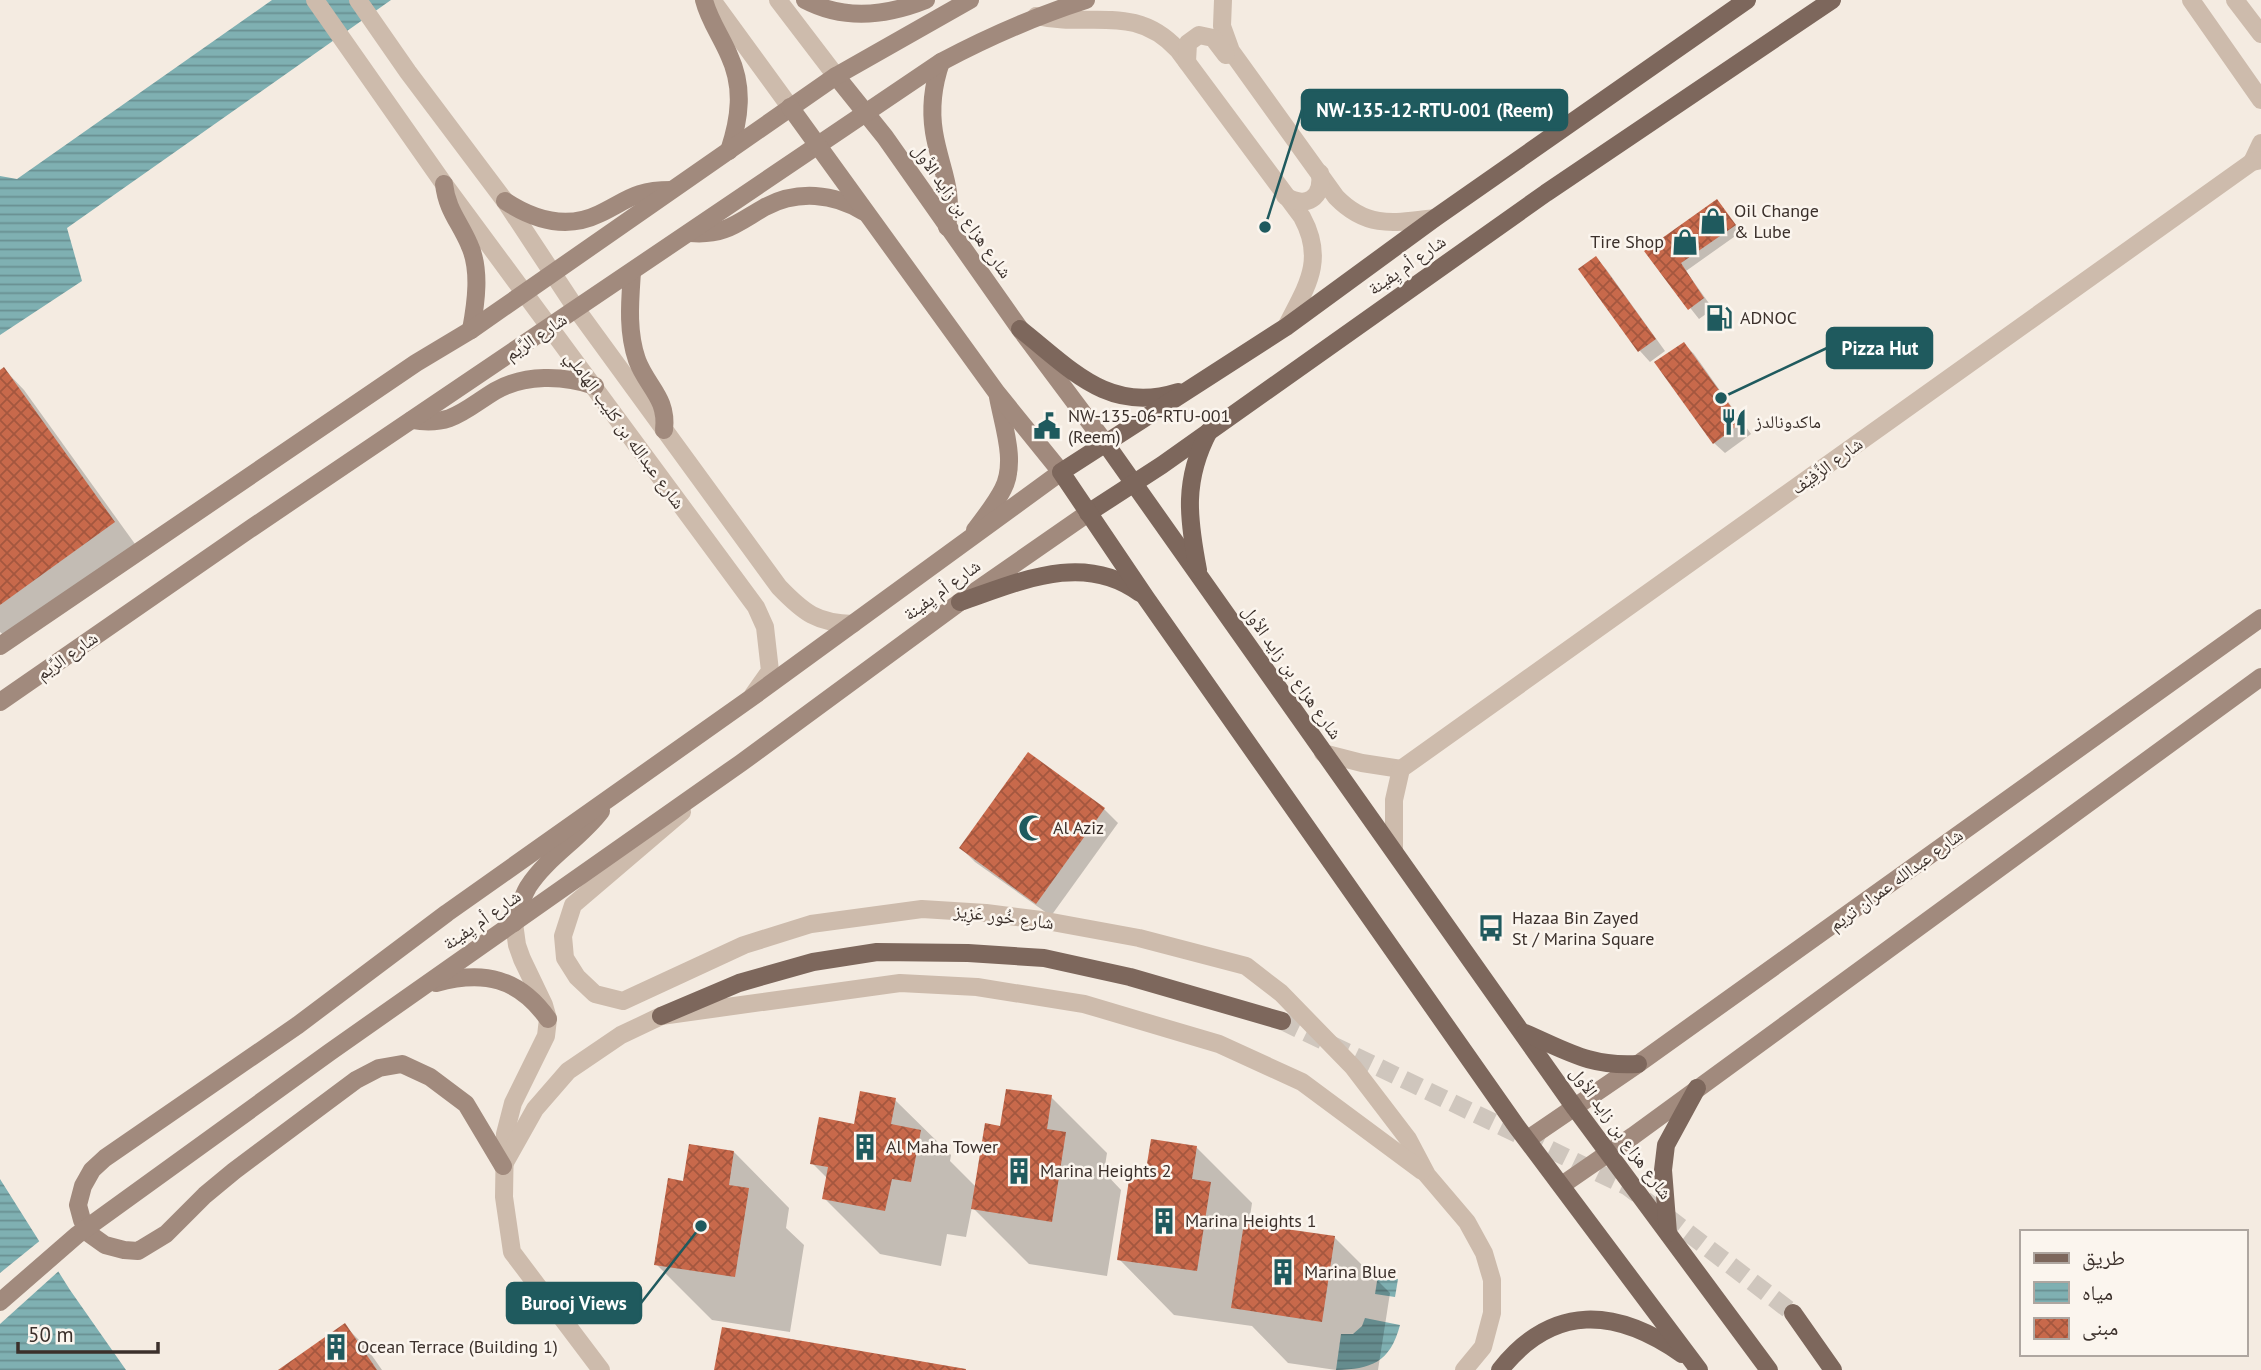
<svg xmlns="http://www.w3.org/2000/svg" width="2261" height="1370" viewBox="0 0 2261 1370" font-family="'PT Sans','Noto Naskh Arabic',sans-serif">
<style>
.water{fill:url(#water-rules)}
.pier{fill:#f4ebe1}
.shadow{fill:#0003}
.building{fill:url(#building-cross-hatch)}
.lines{fill:none;stroke-linecap:round;stroke-linejoin:round}
.primary-tunnel{stroke:#cfc6bd;stroke-width:18;stroke-dasharray:18 9;stroke-linecap:butt}
.minor{stroke:#cdbbac;stroke-width:18}
.tertiary{stroke:#cdbbac;stroke-width:18}
.secondary{stroke:#a18a7d;stroke-width:18}
.primary{stroke:#7d675c;stroke-width:18}
.labels{text-anchor:middle;stroke-width:5;stroke-linejoin:round;paint-order:stroke}
.street-label{font-size:18px;fill:#3b302b;stroke:#fbf5ee}
.poi-label{font-size:18px;fill:#3b302b;stroke:#fbf5ee;text-anchor:start}
.leader{fill:none;stroke:#1f5a5e;stroke-width:2.5}
.callout-dot{fill:#1f5a5e;stroke:#fbf5ee;stroke-width:2.5}
.callout{fill:#1f5a5e;stroke:#1f5a5e;stroke-width:2.5}
.callout-label{font-size:19px;text-anchor:middle;font-weight:bold;fill:#fff}
</style>
<defs>
<pattern id="water-rules" width="6" height="5" patternUnits="userSpaceOnUse" patternTransform="scale(1.75)"><rect width="6" height="5" fill="#7fb0b2"/><path d="M0 2.5h6" fill="none" stroke="#699091"/></pattern>
<pattern id="building-cross-hatch" width="8" height="8" patternUnits="userSpaceOnUse" patternTransform="scale(1.75)"><rect width="8" height="8" fill="#c8694b"/><path d="M0 0l8 8M0 8l8-8" fill="none" stroke="#a4573f"/></pattern>
</defs>
<rect width="100%" height="100%" fill="#f4ebe1"/>
<g class="water">
<polygon points="272,0 391,0 67,228 82,281 0,335 0,176 17,179"/>
<polygon points="0,1179 70,1290 126,1370 0,1370"/>
<polygon points="1378,1275 1398,1279 1395,1297 1375,1294"/>
<path d="M1365,1318l35,7c-10,38 -29,44 -64,45l5,-36h12l9,-8z"/>
</g>
<polygon class="pier" points="42,1239 61,1269 0,1324 0,1273"/>
<g class="shadow">
<polygon points="1717,202 1741,232 1686,271 1713,309 1699,319 1646,252"/>
<polygon points="1596,258 1606,269 1665,351 1650,362 1640,351 1581,269"/>
<polygon points="1684,344 1694,354 1751,434 1725,453 1714,443"/>
<polygon points="4,369 24,390 135,544 6,637 0,632 0,372"/>
<polygon points="1104,809 1118,823 1051,916 975,862 961,848"/>
<polygon points="1051,1097 1107,1153 1104,1172 1121,1190 1107,1276 1029,1264 972,1207 966,1237 947,1234 941,1266 880,1254 824,1198 828,1179 812,1163 855,1126 895,1100 951,1155 950,1161 977,1188 1002,1128"/>
<polygon points="1196,1147 1252,1203 1249,1223 1252,1225 1335,1238 1390,1293 1378,1370 1336,1370 1288,1363 1252,1326 1174,1315 1119,1259 1147,1178"/>
<polygon points="734,1152 789,1208 786,1228 804,1245 790,1332 712,1320 656,1264 684,1183"/>
<polygon points="345,1326 366,1347 382,1370 281,1370"/>
</g>
<g class="building">
<polygon points="1717,199 1736,225 1681,263 1704,298 1688,310 1644,251"/>
<polygon points="1596,256 1656,339 1638,352 1578,269"/>
<polygon points="1684,342 1742,422 1713,444 1654,362"/>
<polygon points="4,367 115,522 0,605 0,370"/>
<polygon points="1028,752 1105,808 1036,904 959,848"/>
<polygon points="1006,1089 1052,1095 1047,1129 1066,1132 1052,1222 971,1209 985,1123 1000,1126"/>
<polygon points="860,1091 896,1098 891,1124 921,1130 911,1182 892,1179 885,1211 822,1199 828,1167 810,1164 819,1117 854,1124"/>
<polygon points="1151,1139 1197,1146 1192,1179 1211,1182 1197,1271 1117,1260 1130,1173 1145,1176"/>
<polygon points="689,1144 734,1151 729,1185 749,1188 735,1277 654,1265 668,1178 683,1181"/>
<polygon points="1244,1223 1335,1236 1322,1322 1231,1308"/>
<polygon points="345,1323 377,1370 278,1370"/>
<polygon points="722,1327 966,1369 966,1370 714,1370"/>
</g>
<g class="lines">
<polyline class="primary-tunnel" points="1282,1021 1628,1187 1793,1313"/>
<g class="minor">
<polyline points="315,0 444,184 756,607 765,627 770,671 753,695"/>
<path d="M358,0l50,72 97,129 72,109 202,277c25,26 38,36 74,37"/>
<path d="M1223,0l-1,26 9,25 105,146c31,32 58,26 99,21"/>
<path d="M1036,16c54,12 99,-13 142,34l124,167c24,44 4,70 -16,110"/>
<polyline points="1187,62 1188,43 1199,35 1213,38 1226,55"/>
<polyline points="2252,162 2261,143"/>
<path d="M1285,196c22,13 38,2 35,-23"/>
<polyline points="1323,753 1362,763 1401,769"/>
<polyline points="1394,849 1394,800 1401,769 2252,162 2261,160"/>
</g>
<g class="tertiary">
<polyline points="712,0 790,107"/>
<polyline points="778,0 836,76"/>
<polyline points="2191,0 2261,100"/>
<polyline points="2235,0 2261,34"/>
<polyline points="682,812 573,905 563,936 565,958 577,977 595,994 623,1001 744,945 811,924 922,909 986,913 1041,920 1139,938 1246,966 1281,993 1353,1067 1408,1139 1427,1175 1467,1222 1484,1253 1492,1280 1492,1313 1483,1347 1464,1370"/>
<polyline points="514,923 517,945 522,959 544,1005 548,1019 546,1036 513,1103 505,1134 504,1197 512,1252 601,1370"/>
<polyline points="503,1166 535,1109 568,1071 621,1035 661,1016 900,983 977,987 1084,1004 1219,1044 1302,1082 1422,1171"/>
</g>
<g class="secondary">
<path d="M704,0c5,20 17,36 25,55 15,32 11,63 0,96"/>
<path d="M805,0c40,21 81,16 121,0"/>
<path d="M941,62c-8,23 -11,45 -7,70 6,37 20,55 13,95"/>
<polyline points="836,76 885,137 1020,329 1106,444"/>
<path d="M444,184c3,26 15,37 25,60 12,25 7,59 2,86"/>
<path d="M505,201c29,19 61,29 94,13 29,-14 36,-24 72,-24"/>
<path d="M690,233c35,3 47,-10 75,-26 32,-17 69,-14 99,5"/>
<path d="M632,272c-2,29 -5,59 5,88 10,27 31,38 27,70"/>
<path d="M412,420c39,7 52,-10 83,-29 29,-17 69,-16 100,-5"/>
<path d="M975,530c10,-13 21,-27 28,-41 14,-27 0,-64 -5,-92"/>
<polyline points="0,646 416,363 471,330 836,76 970,0"/>
<path d="M0,702l253,-175 688,-465c49,-26 92,-45 145,-62"/>
<path d="M514,923c4,-12 8,-26 14,-36 19,-30 52,-48 73,-76"/>
<path d="M436,983c48,-13 83,-5 112,36"/>
<polyline points="1528,1139 1638,1064 2261,618"/>
<polyline points="503,1166 466,1104 430,1077 402,1064 379,1068 356,1080 234,1171 205,1195 166,1234 138,1251 124,1250 105,1245 91,1235 82,1220 78,1205 83,1186 92,1170 105,1158 298,1025 447,913 751,698 1061,472 997,393 790,107"/>
<polyline points="1562,1185 1633,1136 2261,677"/>
<polyline points="0,1302 77,1235 330,1052 741,763 960,602 1088,513"/>
</g>
<g class="primary">
<path d="M1020,329c51,40 88,85 158,63"/>
<polyline points="1106,444 1575,1108 1769,1370"/>
<polyline points="1088,513 1162,465 1546,193 1832,0"/>
<path d="M1198,570c-10,-52 -15,-90 11,-139"/>
<path d="M960,602c59,-20 123,-51 180,-9"/>
<polyline points="661,1016 739,983 813,962 877,952 968,953 1044,958 1130,977 1282,1021"/>
<path d="M1525,1033c42,18 65,34 113,31"/>
<polyline points="1668,1233 1663,1170 1666,1145 1697,1088"/>
<polyline points="1793,1313 1833,1370"/>
<path d="M1500,1370c53,-67 116,-62 182,-16"/>
<polyline points="1699,1370 1517,1127 1146,598 1061,472 1286,327 1435,218 1747,0"/>
</g>
</g>
<defs>
<symbol id="shop-bare" viewBox="-9 -9 18 18"><path d="M-5-2.5h2.3a2.7 3.5 0 0 1 5.4 0H5L5.5 6h-11ZM-1.5-2.5h3a1.5 2.3 0 0 0-3 0Z" fill="#1f5a5e" stroke="#fbf5ee" stroke-width="2.5" paint-order="stroke"/></symbol>
<symbol id="fuel-bare" viewBox="-9 -9 18 18"><path d="M-5.5-6h7V0h2V4h1.3V-2.5L3-4.5l.8-.8L6-3V5H2.5V1h-1V6h-7ZM-4.2-4.7v3.2H.2V-4.7Z" fill="#1f5a5e" stroke="#fbf5ee" stroke-width="2.5" paint-order="stroke"/></symbol>
<symbol id="restaurant-bare" viewBox="-9 -9 18 18"><path d="M-5-6h1v4h1v-4h1v4h1v-4h1v5L-1.5 .5V6h-2V.5L-5-1ZM5-6V6H3V1.5H1.5Q1.5-4 5-6Z" fill="#1f5a5e" stroke="#fbf5ee" stroke-width="2.5" paint-order="stroke"/></symbol>
<symbol id="civic-bare" viewBox="-9 -9 18 18"><path d="M-.6-6.5H3V-4.5H.6V-3L4-1V1h2V6H-6V1h2V-1L-.6-3ZM-1.2 2.5V6h2.4V2.5Z" fill="#1f5a5e" stroke="#fbf5ee" stroke-width="2.5" paint-order="stroke"/></symbol>
<symbol id="mosque-bare" viewBox="-9 -9 18 18"><path d="M3.5-4.9A6 6 0 1 0 3.5 4.9A5 5 0 1 1 3.5-4.9Z" fill="#1f5a5e" stroke="#fbf5ee" stroke-width="2.5" paint-order="stroke"/></symbol>
<symbol id="bus-bare" viewBox="-9 -9 18 18"><path d="M-5-6H5V4H4V6H2V4H-2V6H-4V4H-5ZM-3.5-4V0h7V-4ZM-3.5 1.2v1.5H-2V1.2ZM2 1.2v1.5H3.5V1.2Z" fill="#1f5a5e" stroke="#fbf5ee" stroke-width="2.5" paint-order="stroke"/></symbol>
<symbol id="building-bare" viewBox="-9 -9 18 18"><path d="M-4-6H4V6H1V3H-1V6H-4ZM-2.5-4.3h1.7v1.8h-1.7ZM.8-4.3h1.7v1.8H.8ZM-2.5-1h1.7V.8h-1.7ZM.8-1h1.7V.8H.8Z" fill="#1f5a5e" stroke="#fbf5ee" stroke-width="2.5" paint-order="stroke"/></symbol>
</defs>
<g fill-rule="evenodd">
<use href="#shop-bare" x="1694" y="202" width="38" height="38"/>
<use href="#shop-bare" x="1666" y="223" width="38" height="38"/>
<use href="#fuel-bare" x="1700" y="299" width="38" height="38"/>
<use href="#restaurant-bare" x="1715" y="403" width="38" height="38"/>
<use href="#civic-bare" x="1028" y="407" width="38" height="38"/>
<use href="#mosque-bare" x="1013" y="809" width="38" height="38"/>
<use href="#bus-bare" x="1472" y="909" width="38" height="38"/>
<use href="#building-bare" x="846" y="1128" width="38" height="38"/>
<use href="#building-bare" x="1000" y="1152" width="38" height="38"/>
<use href="#building-bare" x="1145" y="1202" width="38" height="38"/>
<use href="#building-bare" x="1264" y="1253" width="38" height="38"/>
<use href="#building-bare" x="317" y="1328" width="38" height="38"/>
</g>
<g class="labels">
<g class="street-label">
<text transform="translate(962 211) rotate(55)" y="6">شارع هزاع بن زايد الأول</text>
<text transform="translate(1407 265) rotate(-35)" y="6">شارع أم يِفينة</text>
<text transform="translate(536 337) rotate(-34)" y="6">شارع الرِّيم</text>
<text transform="translate(625 430) rotate(54)" y="6">شارع عبدالله بن كليب الهاملي</text>
<text transform="translate(1827 466) rotate(-36)" y="6">شارع الزَّفِيْف</text>
<text transform="translate(942 590) rotate(-36)" y="6">شارع أم يِفينة</text>
<text transform="translate(67 656) rotate(-35)" y="6">شارع الرِّيم</text>
<text transform="translate(1292 672) rotate(55)" y="6">شارع هزاع بن زايد الأول</text>
<text transform="translate(1896 880) rotate(-36)" y="6">شارع عبدالله عمران تريم</text>
<text transform="translate(1004 917) rotate(7)" y="6">شارع خُور عَزِيز</text>
<text transform="translate(482 920) rotate(-35)" y="6">شارع أم يِفينة</text>
<text transform="translate(1621 1133) rotate(54)" y="6">شارع هزاع بن زايد الأول</text>
</g>
<g class="poi-label">
<text x="1734" y="217">Oil Change<tspan x="1734" dy="21">&amp; Lube</tspan></text>
<text x="1664" y="248" text-anchor="end">Tire Shop</text>
<text x="1740" y="324">ADNOC</text>
<text x="1068" y="422">NW-135-06-RTU-001<tspan x="1068" dy="21">(Reem)</tspan></text>
<text x="1755" y="428">ماكدونالدز</text>
<text x="1053" y="834">Al Aziz</text>
<text x="1512" y="924">Hazaa Bin Zayed<tspan x="1512" dy="21">St / Marina Square</tspan></text>
<text x="886" y="1153">Al Maha Tower</text>
<text x="1040" y="1177">Marina Heights 2</text>
<text x="1185" y="1227">Marina Heights 1</text>
<text x="1304" y="1278">Marina Blue</text>
<text x="357" y="1353">Ocean Terrace (Building 1)</text>
</g>
</g>
<path class="leader" d="M1265 227L1302 110M1721 398L1827 348M701 1226L641 1303"/>
<g class="callout-dot">
<circle cx="1265" cy="227" r="7"/>
<circle cx="1721" cy="398" r="7"/>
<circle cx="701" cy="1226" r="7"/>
</g>
<g class="callout">
<rect x="1302" y="90" width="265" height="40" rx="7"/>
<rect x="1827" y="328" width="105" height="40" rx="7"/>
<rect x="507" y="1283" width="134" height="40" rx="7"/>
</g>
<g class="callout-label">
<text x="1435" y="117">NW-135-12-RTU-001 (Reem)</text>
<text x="1880" y="355">Pizza Hut</text>
<text x="574" y="1310">Burooj Views</text>
</g>
<rect x="2020" y="1230" width="228" height="126" fill="#fbf5ee" stroke="#aea6a0" stroke-width="2"/>
<rect x="2034" y="1253" width="35" height="10" fill="#7d675c" stroke="#aea6a0" stroke-width="2"/>
<text x="2082" y="1265" font-size="21" fill="#3b302b">طريق</text>
<rect x="2034" y="1282" width="35" height="21" fill="url(#water-rules)" stroke="#aea6a0" stroke-width="2"/>
<text x="2082" y="1300" font-size="21" fill="#3b302b">مياه</text>
<rect x="2034" y="1318" width="35" height="21" fill="url(#building-cross-hatch)" stroke="#aea6a0" stroke-width="2"/>
<text x="2082" y="1335" font-size="21" fill="#3b302b">مبنى</text>
<path d="M18 1342v10h140v-10" fill="none" stroke="#3b302b" stroke-width="3.5"/>
<text x="28" y="1342" font-size="21" fill="#3b302b" stroke="#fbf5ee" stroke-width="5" paint-order="stroke">50 m</text>
</svg>
